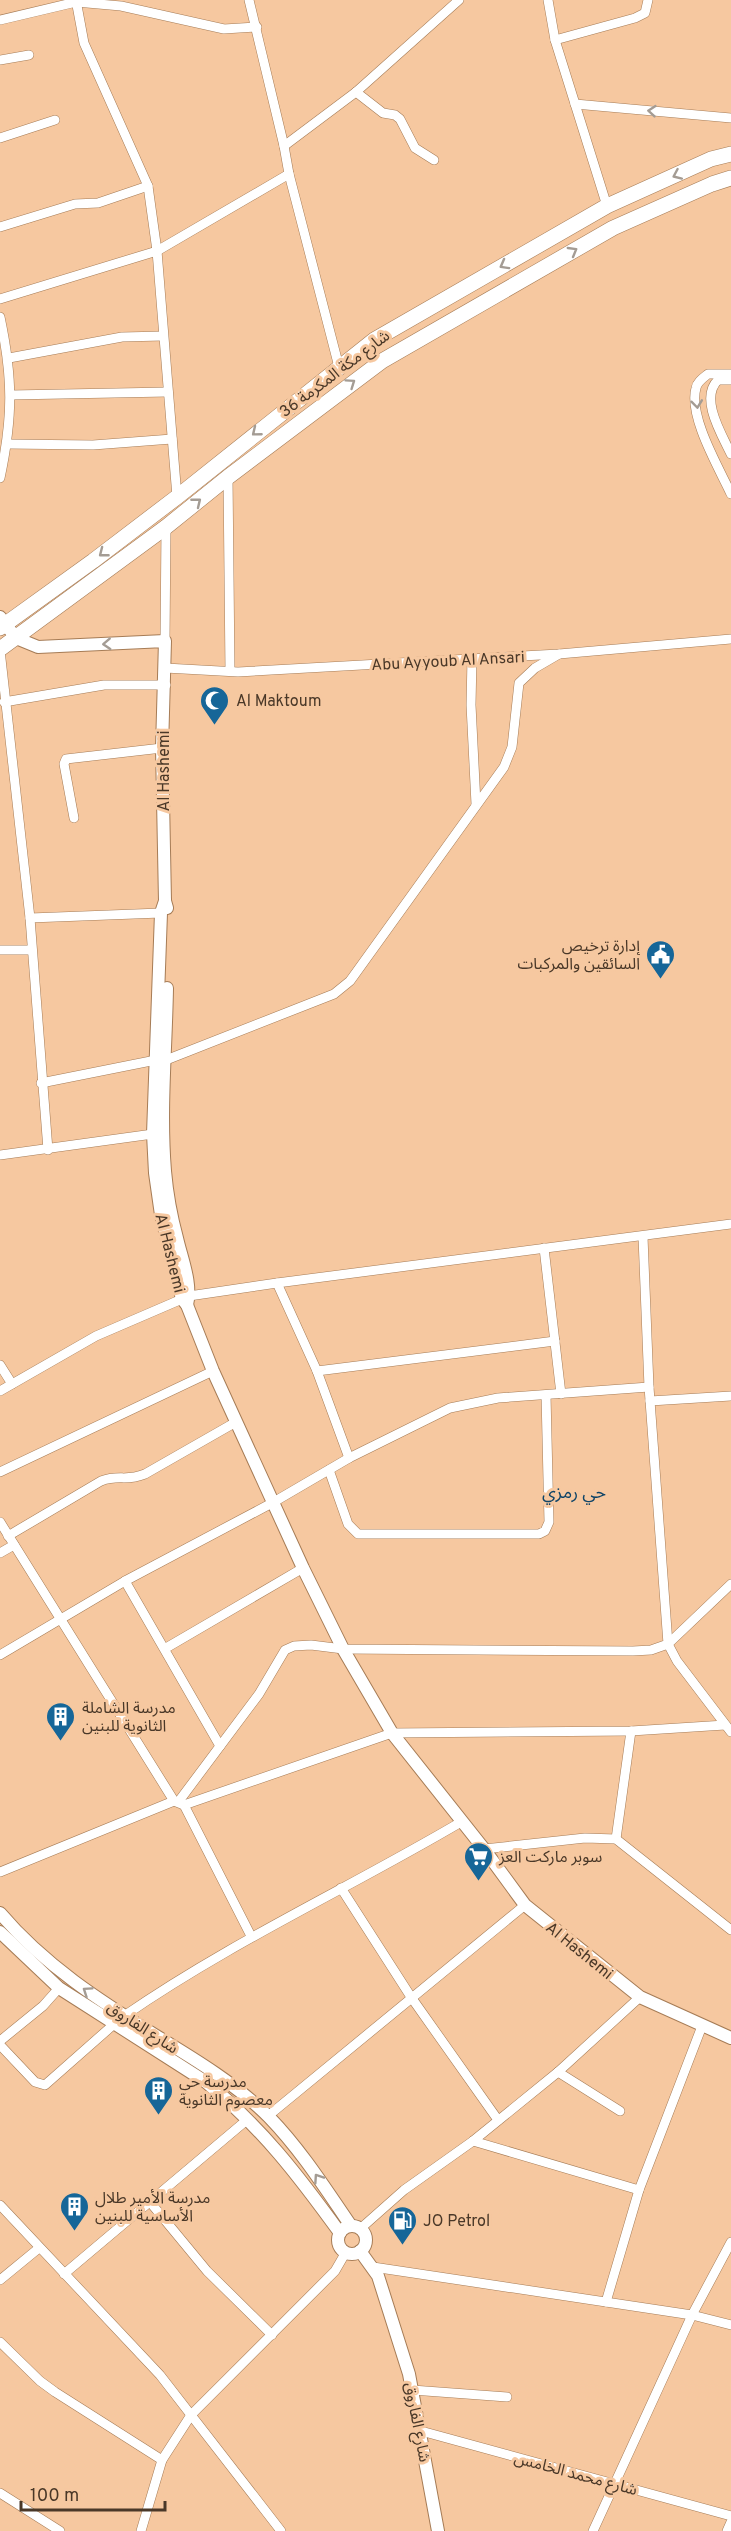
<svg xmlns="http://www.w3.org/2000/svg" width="731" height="2531" viewBox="0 0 731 2531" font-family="Overpass,'Noto Sans Arabic',sans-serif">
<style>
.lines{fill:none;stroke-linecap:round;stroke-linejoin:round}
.minor-casing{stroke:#a67c56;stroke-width:10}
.tertiary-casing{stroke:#a67c56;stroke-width:14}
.primary-casing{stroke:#a67c56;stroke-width:16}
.minor{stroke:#fff;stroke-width:9}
.tertiary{stroke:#fff;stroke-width:12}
.primary{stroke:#fff;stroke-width:15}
.oneway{stroke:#a49c94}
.labels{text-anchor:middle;stroke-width:6;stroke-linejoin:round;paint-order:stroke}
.street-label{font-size:16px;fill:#4a3828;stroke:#f6c8a0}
.poi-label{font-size:16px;fill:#4a3828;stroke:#f6c8a0;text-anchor:start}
.neighbourhood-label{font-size:18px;fill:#0f4467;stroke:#f6c8a0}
</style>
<rect width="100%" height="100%" fill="#f6c8a0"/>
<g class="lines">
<defs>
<g id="minor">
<polyline points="76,0 84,43 148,186 157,251 177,497"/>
<polyline points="249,0 284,146 289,174 339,367"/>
<polyline points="548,0 555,40 607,206"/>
<polyline points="0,20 76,2 121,6 224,29 257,27"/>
<polyline points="555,40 635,18 645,13 648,0"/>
<polyline points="0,60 29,55"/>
<polyline points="356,92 383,113 395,115 400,119 415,148 434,160"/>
<polyline points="575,104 731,118"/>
<polyline points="0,138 55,120"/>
<polyline points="284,146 356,92 459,0"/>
<polyline points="0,227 75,204 98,203 148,186"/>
<polyline points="0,299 157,251 289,174"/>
<path d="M0,317c13,61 13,100 0,161"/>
<polyline points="9,358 122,337 163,336"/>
<path d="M731,374h-23c-5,4 -11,8 -12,14 -8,28 23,80 35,106"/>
<path d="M731,380h-13c-19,18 4,55 13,74"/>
<polyline points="11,395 168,392"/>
<polyline points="7,444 93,445 172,439"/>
<polyline points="228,477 230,671"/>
<polyline points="165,641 166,527"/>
<polyline points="0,650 30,918 48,1150"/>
<polyline points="472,658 471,705 476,804"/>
<polyline points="165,668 238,672 559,654 731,639"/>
<polyline points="4,702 104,685 166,685"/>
<polyline points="74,818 64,764 66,759 162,748"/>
<polyline points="30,918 161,913"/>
<polyline points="0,950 32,950"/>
<polyline points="166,1060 334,994 350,981 504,767 512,747 519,683 535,668 559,654"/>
<polyline points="41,1083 156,1060"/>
<polyline points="0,1155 153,1134"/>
<polyline points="544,1248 561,1394"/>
<polyline points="277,1283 317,1371 349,1458"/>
<polyline points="0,1365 12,1384"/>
<polyline points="317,1371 555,1341"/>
<polyline points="0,1391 96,1336 189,1296 277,1283 731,1224"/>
<polyline points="650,1401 731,1396"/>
<polyline points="329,1470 348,1524 358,1534 539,1534 545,1531 549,1522 546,1395"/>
<polyline points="0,1472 213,1371"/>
<polyline points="0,1522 174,1801"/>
<path d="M8,1536l93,-55c19,-7 24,1 44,-7l91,-52"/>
<polyline points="0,1553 14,1545"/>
<polyline points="125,1581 220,1746"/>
<polyline points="731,1584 668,1644 677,1661 731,1732"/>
<polyline points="166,1648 303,1568"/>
<polyline points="0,1655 125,1581 272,1503 349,1458 450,1408 498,1398 649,1387"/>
<polyline points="179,1801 259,1694 285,1650 294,1646 311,1645 343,1649 633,1651 651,1650 668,1644 649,1387 643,1237"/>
<polyline points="184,1805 251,1936"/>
<polyline points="616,1839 631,1731"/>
<polyline points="484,1849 585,1838 616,1839 731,1930"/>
<polyline points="0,1872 174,1801 184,1805 392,1733 631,1731 725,1725"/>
<polyline points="341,1888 411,1997 498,2120"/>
<path d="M124,2016c107,-74 225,-128 337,-194"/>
<polyline points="0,2041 43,2006 59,1988"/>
<polyline points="0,2045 35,2082 45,2085 113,2025"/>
<polyline points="558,2072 620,2111"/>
<polyline points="268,2116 525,1905"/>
<polyline points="473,2141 639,2190"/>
<polyline points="150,2202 207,2271 272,2335"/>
<polyline points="0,2205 160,2375 281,2531"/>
<polyline points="360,2229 404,2190 473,2141 558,2072 640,1997"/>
<polyline points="373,2267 692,2315 731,2325"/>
<polyline points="64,2274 248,2119"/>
<polyline points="0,2280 39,2248"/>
<polyline points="606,2302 639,2190 702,2026"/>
<polyline points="0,2342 40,2381 55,2392 162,2460"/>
<polyline points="412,2390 507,2397"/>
<polyline points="421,2431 731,2516"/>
<polyline points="0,2493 60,2531"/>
<polyline points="141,2531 162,2460 191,2415 335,2271 346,2252"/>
<polyline points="593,2531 692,2315 731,2242"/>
<polyline points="727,2531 731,2522"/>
</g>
<g id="tertiary">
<polyline points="0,617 16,638 38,647 165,641 162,748 165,901 167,908"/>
<polyline points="165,901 161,913 153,1134 155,1173 161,1215 182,1299 187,1305 213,1371 303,1568 343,1649 392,1733 484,1849 525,1905 640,1997 731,2038"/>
<path d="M167,988c-1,61 -7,122 -2,183 2,23 6,45 12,67 5,22 15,45 10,67"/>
<path d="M0,1913c44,52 100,88 158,124 38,23 79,48 111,80 32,33 56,71 82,109"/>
<path d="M0,1932l59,56 147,94c56,46 92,93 134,151"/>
<circle cx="352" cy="2240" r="14"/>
<polyline points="360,2251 378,2276 409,2374 438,2531"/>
</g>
<g id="primary">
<polyline points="0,628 93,561 177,497 374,340 607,206 711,159 731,154"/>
<polyline points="0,649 166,527 228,477 382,361 613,228 712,184 731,178"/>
</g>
</defs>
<use href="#minor" class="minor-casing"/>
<use href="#tertiary" class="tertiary-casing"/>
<use href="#primary" class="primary-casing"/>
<use href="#minor" class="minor"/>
<use href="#tertiary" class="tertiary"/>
<use href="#primary" class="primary"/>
</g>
<defs><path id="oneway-chevron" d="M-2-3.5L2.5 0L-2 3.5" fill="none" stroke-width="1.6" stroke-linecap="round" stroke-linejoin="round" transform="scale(1.5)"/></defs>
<g class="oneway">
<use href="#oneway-chevron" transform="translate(652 111) rotate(-175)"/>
<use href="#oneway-chevron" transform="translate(677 175) rotate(156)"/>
<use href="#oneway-chevron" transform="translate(573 251) rotate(-30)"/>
<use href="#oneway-chevron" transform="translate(504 265) rotate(151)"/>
<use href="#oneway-chevron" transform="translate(351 383) rotate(-35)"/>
<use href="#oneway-chevron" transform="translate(697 404) rotate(83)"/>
<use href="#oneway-chevron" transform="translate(256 432) rotate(141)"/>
<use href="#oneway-chevron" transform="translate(197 502) rotate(-39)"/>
<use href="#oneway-chevron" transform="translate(103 553) rotate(142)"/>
<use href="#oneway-chevron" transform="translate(107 644) rotate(177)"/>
<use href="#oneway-chevron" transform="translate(87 1991) rotate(-146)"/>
<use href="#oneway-chevron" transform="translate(318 2178) rotate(-124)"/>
</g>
<defs>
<symbol id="mosque-pin" viewBox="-11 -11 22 30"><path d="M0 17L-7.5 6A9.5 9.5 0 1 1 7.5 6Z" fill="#166698" stroke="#f6c8a0"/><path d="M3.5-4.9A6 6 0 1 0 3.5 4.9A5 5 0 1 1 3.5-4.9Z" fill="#fff"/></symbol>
<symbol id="civic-pin" viewBox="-11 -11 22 30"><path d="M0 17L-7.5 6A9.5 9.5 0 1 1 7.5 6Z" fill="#166698" stroke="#f6c8a0"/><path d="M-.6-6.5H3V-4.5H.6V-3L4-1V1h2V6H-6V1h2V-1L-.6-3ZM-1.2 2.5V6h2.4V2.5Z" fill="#fff"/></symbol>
<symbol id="building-pin" viewBox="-11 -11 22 30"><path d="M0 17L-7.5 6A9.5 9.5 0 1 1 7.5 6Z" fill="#166698" stroke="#f6c8a0"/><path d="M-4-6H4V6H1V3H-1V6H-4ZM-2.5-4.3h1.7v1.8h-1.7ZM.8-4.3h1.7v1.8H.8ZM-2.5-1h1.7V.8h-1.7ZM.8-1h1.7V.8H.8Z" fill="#fff"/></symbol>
<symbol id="supermarket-pin" viewBox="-11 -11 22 30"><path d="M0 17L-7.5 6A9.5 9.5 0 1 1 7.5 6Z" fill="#166698" stroke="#f6c8a0"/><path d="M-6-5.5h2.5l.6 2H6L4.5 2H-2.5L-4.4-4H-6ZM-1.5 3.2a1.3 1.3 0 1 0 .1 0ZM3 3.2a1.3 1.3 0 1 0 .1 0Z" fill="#fff"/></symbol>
<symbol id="fuel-pin" viewBox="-11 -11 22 30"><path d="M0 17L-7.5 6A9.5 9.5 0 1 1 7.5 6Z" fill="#166698" stroke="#f6c8a0"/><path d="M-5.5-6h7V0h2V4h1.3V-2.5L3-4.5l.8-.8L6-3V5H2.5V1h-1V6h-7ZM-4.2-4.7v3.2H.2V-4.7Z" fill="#fff"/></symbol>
</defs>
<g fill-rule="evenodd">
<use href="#mosque-pin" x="198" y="684" width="33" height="45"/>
<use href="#civic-pin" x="644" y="938" width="33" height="45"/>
<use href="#building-pin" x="44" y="1700" width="33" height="45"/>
<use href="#supermarket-pin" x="462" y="1840" width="33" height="45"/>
<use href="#building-pin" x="142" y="2074" width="33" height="45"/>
<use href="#building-pin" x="58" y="2190" width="33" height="45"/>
<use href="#fuel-pin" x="386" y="2204" width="33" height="45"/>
</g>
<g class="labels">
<g class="street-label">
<text transform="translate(334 373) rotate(-37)" y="6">شارع مكة المكرمة 36</text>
<text transform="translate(448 660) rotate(-3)" y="6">Abu Ayyoub Al Ansari</text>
<text transform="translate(163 771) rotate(-90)" y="6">Al Hashemi</text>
<text transform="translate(171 1253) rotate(76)" y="6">Al Hashemi</text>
<text transform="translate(580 1950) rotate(39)" y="6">Al Hashemi</text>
<text transform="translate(143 2027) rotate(33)" y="6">شارع الفاروق</text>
<text transform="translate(418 2422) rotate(79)" y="6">شارع الفاروق</text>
<text transform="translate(576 2473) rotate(15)" y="6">شارع محمد الخامس</text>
</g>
<g class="poi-label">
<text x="236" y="706">Al Maktoum</text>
<text x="640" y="951" text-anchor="end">إدارة ترخيص<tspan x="640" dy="18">السائقين والمركبات</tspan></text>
<text x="82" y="1713">مدرسة الشاملة<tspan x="82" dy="18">الثانوية للبنين</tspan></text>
<text x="499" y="1862">سوبر ماركت العز</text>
<text x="179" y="2087">مدرسة حي<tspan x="179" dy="18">معصوم الثانوية</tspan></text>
<text x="95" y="2203">مدرسة الأمير طلال<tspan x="95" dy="18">الأساسية للبنين</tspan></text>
<text x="423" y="2226">JO Petrol</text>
</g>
<g class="neighbourhood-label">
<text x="574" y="1498">حي رمزي</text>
</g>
</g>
<path d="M21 2501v9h144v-9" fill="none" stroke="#4a3828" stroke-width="3"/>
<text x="30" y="2501" font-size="18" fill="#4a3828" stroke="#f6c8a0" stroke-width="4.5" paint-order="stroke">100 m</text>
</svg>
